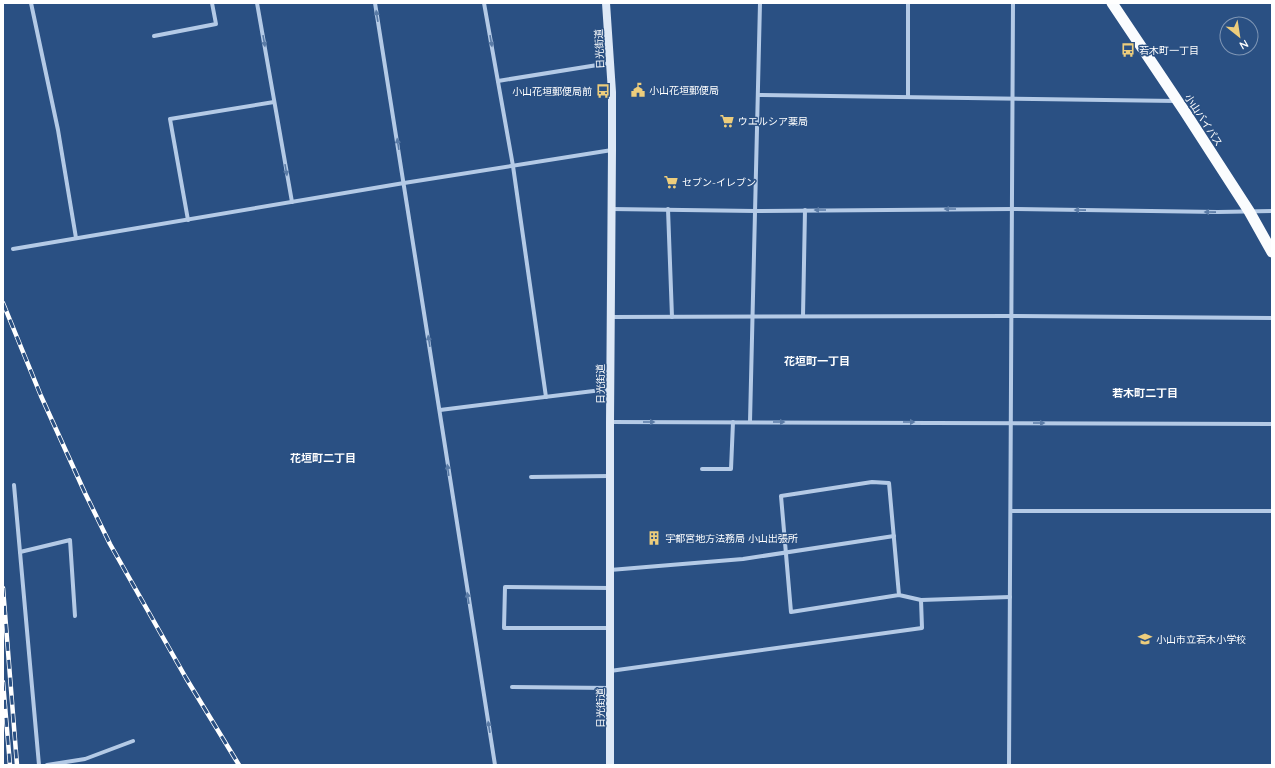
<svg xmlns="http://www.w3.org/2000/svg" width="1275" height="768" viewBox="0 0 1275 768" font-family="Quicksand,'Noto Sans JP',sans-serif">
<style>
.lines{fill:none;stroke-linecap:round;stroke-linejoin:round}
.minor{stroke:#b4cae6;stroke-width:4}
.secondary{stroke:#dde8f6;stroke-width:8}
.trunk{stroke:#fafcfe;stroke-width:11}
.rail-casing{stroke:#fff;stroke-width:4.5}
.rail{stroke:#2a5083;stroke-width:3;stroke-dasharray:9;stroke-linecap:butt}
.oneway{fill:#5a7ba6}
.labels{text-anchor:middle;stroke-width:3;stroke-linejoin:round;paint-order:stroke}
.street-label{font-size:10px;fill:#fff;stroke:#2a5083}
.poi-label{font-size:10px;fill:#fff;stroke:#2a5083;text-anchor:start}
.neighbourhood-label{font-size:11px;font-weight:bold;fill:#fff;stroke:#2a5083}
</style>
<rect width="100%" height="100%" fill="#2a5083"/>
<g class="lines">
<g class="minor">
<polyline points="31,3 58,130 76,238"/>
<polyline points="257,3 292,202"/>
<path d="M375,3c42,254 79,508 120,762"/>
<polyline points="484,3 513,166 546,397"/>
<polyline points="154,36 216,24 212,3"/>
<polyline points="498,81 610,63"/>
<polyline points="758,95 1176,101"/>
<polyline points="908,97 908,3"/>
<polyline points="611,209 755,211 1013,209 1218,212 1272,211"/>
<polyline points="668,209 672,317"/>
<polyline points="188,220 170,119 274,102"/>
<polyline points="13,249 404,183 612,150"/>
<polyline points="803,316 805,210"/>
<polyline points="611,317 1013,316 1272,318"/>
<polyline points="440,410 610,389"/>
<polyline points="610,422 1272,424"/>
<polyline points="750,422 760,3"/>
<polyline points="702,469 731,469 733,422"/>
<polyline points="531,477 610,476"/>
<polyline points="14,485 39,765"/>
<polyline points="1011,511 1272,511"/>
<polyline points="20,552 70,540 75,616"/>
<polyline points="610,570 743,559 894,536"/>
<polyline points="899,595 889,483 872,482 781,496 791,612 899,595 921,600"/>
<polyline points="610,628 504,628 505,587 610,588"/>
<polyline points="610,671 922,628 921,600 1010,597"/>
<polyline points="512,687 610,688"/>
<polyline points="47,765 85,759 133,741"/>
<path d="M1009,765c2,-254 3,-508 4,-762"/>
</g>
<polyline class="secondary" points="606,3 612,92 612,150 610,422 610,765"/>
<polyline class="trunk" points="1112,3 1185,112 1249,211 1272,252"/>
<defs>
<g id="rail">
<polyline points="3,303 41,396 85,493 110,544 186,678 239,765"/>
<polyline points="3,588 17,765"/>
<polyline points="3,682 10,765"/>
</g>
</defs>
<use href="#rail" class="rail-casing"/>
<use href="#rail" class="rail"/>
</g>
<defs><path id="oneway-solid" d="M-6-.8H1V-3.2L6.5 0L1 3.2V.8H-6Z"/></defs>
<g class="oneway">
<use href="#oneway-solid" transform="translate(377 16) rotate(-99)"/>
<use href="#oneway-solid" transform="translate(264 41) rotate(80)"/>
<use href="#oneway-solid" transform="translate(491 41) rotate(80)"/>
<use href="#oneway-solid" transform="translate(398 144) rotate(-99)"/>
<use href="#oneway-solid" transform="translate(286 170) rotate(80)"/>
<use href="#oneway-solid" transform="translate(950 209) rotate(180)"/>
<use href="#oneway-solid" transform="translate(820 210) rotate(180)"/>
<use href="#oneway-solid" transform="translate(1080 210) rotate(-179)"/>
<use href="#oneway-solid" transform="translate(1210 212) rotate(-179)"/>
<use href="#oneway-solid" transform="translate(429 341) rotate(-99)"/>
<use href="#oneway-solid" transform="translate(649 422)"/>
<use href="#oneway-solid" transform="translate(779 422)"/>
<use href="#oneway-solid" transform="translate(909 422)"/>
<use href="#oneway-solid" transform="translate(1039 423)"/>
<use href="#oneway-solid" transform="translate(448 470) rotate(-98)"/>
<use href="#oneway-solid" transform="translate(468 598) rotate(-99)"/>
<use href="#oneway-solid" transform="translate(489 727) rotate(-99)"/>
</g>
<defs>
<symbol id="bus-bare" viewBox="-9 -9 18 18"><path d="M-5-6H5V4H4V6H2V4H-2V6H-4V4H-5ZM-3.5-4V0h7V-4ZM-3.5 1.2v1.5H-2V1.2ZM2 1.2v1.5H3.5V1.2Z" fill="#edcd7c" stroke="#2a5083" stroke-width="2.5" paint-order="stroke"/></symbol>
<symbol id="civic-bare" viewBox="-9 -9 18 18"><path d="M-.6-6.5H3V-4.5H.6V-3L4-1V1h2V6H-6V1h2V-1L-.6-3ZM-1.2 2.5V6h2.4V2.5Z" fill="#edcd7c" stroke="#2a5083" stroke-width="2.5" paint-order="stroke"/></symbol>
<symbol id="supermarket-bare" viewBox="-9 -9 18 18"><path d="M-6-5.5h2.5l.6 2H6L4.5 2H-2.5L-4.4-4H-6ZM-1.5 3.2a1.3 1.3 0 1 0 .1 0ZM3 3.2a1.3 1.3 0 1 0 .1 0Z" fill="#edcd7c" stroke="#2a5083" stroke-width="2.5" paint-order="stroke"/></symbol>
<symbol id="building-bare" viewBox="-9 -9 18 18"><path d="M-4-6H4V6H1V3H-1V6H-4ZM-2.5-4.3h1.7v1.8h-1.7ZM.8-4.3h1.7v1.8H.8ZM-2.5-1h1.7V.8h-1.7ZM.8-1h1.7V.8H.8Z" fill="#edcd7c" stroke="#2a5083" stroke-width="2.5" paint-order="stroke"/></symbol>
<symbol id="school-bare" viewBox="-9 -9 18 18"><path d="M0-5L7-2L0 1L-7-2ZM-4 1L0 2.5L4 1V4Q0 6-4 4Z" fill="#edcd7c" stroke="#2a5083" stroke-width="2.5" paint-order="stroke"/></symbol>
</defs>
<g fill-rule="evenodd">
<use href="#bus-bare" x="1118" y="40" width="20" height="20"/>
<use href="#civic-bare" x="628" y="80" width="20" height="20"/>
<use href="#bus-bare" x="593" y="81" width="20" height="20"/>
<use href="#supermarket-bare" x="717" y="111" width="20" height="20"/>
<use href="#supermarket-bare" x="661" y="172" width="20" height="20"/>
<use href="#building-bare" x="644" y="528" width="20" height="20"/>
<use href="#school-bare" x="1135" y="629" width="20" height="20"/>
</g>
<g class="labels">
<g class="street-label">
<text transform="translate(599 49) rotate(-93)" y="4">日光街道</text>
<text transform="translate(1204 120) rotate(57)" y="4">小山バイパス</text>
<text transform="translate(600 384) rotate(-90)" y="4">日光街道</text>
<text transform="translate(600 708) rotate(-90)" y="4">日光街道</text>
</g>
<g class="poi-label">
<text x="1139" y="54">若木町一丁目</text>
<text x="649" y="94">小山花垣郵便局</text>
<text x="592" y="95" text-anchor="end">小山花垣郵便局前</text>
<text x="738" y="125">ウエルシア薬局</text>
<text x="682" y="186">セブン-イレブン</text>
<text x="665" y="542">宇都宮地方法務局 小山出張所</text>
<text x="1156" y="643">小山市立若木小学校</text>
</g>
<g class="neighbourhood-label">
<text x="817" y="365">花垣町一丁目</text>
<text x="1145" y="397">若木町二丁目</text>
<text x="323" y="462">花垣町二丁目</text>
</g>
</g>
<rect width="1275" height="768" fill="none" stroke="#ffffff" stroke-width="8"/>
<g transform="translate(1239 36) rotate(150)"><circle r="19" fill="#2a5083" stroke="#7f96b5"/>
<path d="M0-3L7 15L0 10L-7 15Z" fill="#edcd7c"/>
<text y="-6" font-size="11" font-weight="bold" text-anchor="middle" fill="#ffffff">N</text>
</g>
</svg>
